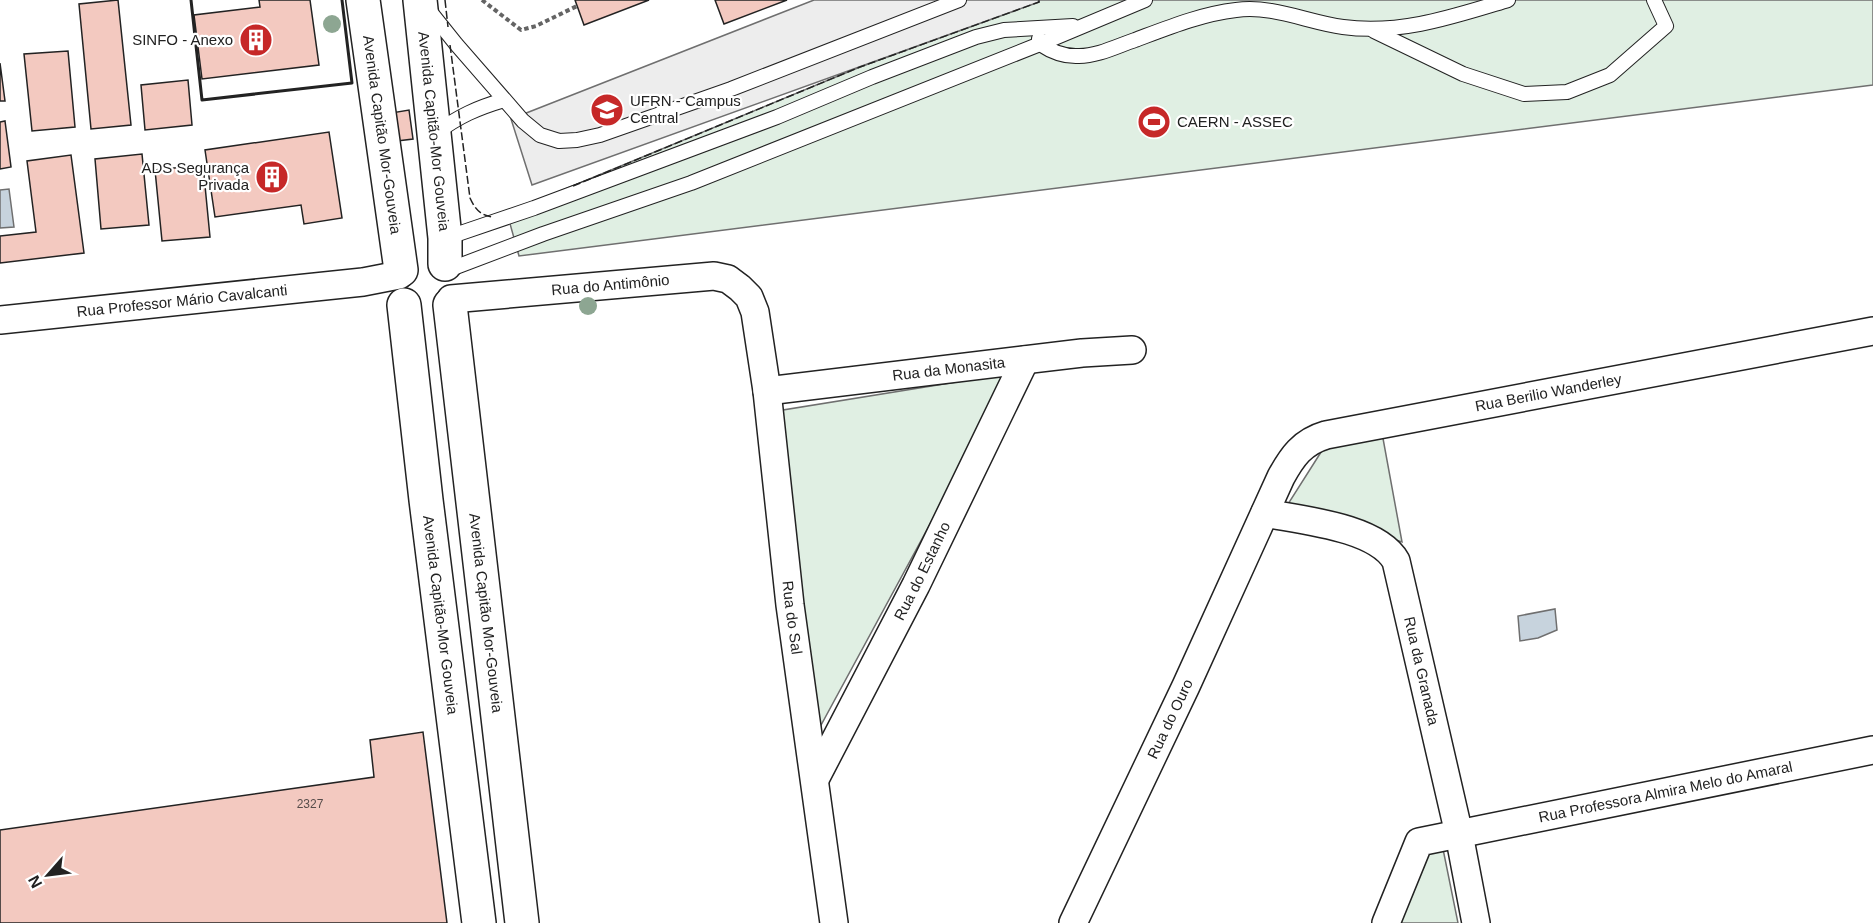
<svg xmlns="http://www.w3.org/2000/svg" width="1873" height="923" viewBox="0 0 1873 923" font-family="Arial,sans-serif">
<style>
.green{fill:#e0efe3;stroke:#6f6f6f;stroke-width:1.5}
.parking{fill:#ededed;stroke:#6f6f6f;stroke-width:1.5}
.water{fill:#c7d3dd;stroke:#6f6f6f;stroke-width:1.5}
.building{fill:#f3c9c0;stroke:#222;stroke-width:1.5}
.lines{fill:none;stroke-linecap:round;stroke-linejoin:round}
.service-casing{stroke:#222;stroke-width:16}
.minor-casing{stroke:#222;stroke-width:30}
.secondary-casing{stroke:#222;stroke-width:36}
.path{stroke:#646464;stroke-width:4;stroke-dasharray:4.5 3;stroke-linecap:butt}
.service{stroke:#fff;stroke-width:14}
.minor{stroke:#fff;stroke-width:27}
.secondary{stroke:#fff;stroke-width:33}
.fence{stroke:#222;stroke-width:1.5;stroke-dasharray:8 3;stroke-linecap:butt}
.wall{stroke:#222;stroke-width:3}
.tree{fill:#8da692}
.labels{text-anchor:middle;stroke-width:4.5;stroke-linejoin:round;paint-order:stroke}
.number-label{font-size:12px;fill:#564c4a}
.poi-label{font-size:15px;fill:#222;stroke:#fff;text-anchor:end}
.street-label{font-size:15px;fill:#222;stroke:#fff}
</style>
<rect width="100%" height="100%" fill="#fff"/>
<g class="green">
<polygon points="1039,0 1873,0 1873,85 519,256 507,213 860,67 1038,2"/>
<polygon points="1012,373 814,738 777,411"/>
<polygon points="1382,433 1402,542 1288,504 1323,449"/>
<polygon points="1443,849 1458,923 1398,923 1428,851"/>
</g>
<polygon class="parking" points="814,0 1038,0 1039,2 532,185 511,119"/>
<g class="water">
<polygon points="9,189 14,227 0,228 0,190"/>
<polygon points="1555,609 1557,630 1538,638 1520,641 1518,616"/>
</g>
<g class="building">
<polygon points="118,0 131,125 91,129 79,4"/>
<polygon points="259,0 310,0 319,65 202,79 194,15 260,7"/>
<polygon points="575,0 649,0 584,25"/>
<polygon points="715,0 787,0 724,24"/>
<polygon points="68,51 75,127 32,131 24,54"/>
<polygon points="0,63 5,101 0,101"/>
<polygon points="188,80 192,125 145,130 141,85"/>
<polygon points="409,110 413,139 389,142 385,114"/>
<polygon points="5,121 11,167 0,169 0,122"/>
<polygon points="329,132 342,218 304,224 301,205 215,217 205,150"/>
<polygon points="142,154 149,225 101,229 95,159"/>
<polygon points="71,155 84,253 0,263 0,236 36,232 27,161"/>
<polygon points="203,165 210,237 162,241 155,170"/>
<polygon points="423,732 447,923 0,923 0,830 374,777 370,740"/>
</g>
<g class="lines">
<defs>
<g id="service">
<polyline points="428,9 456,44 523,121 540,135 559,141 577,140 600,135 731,89 959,0"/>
<polyline points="1374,31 1463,74 1524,94 1567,92 1610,75 1666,26 1654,0"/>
<path d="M1039,39l1,5c12,8 24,13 39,12 19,0 38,-10 56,-16 32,-12 66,-26 101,-30 37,-5 71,12 107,17 57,8 112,-11 165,-27"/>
<path d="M436,133c23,-17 41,-25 68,-33"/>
<polyline points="446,238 534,208 777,117 872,77 976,37 1004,30 1073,26"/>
<polyline points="448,270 543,234 691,183 1040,44 1145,0"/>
</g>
<g id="minor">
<path id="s1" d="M451,299l263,-23 14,3 12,9 9,9 6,15 12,79 23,214 44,318"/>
<path id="s2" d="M0,320l363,-38 36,-7"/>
<path id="s3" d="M767,391l315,-38 50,-3"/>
<path id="s4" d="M1265,513c36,7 112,14 131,48l63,273 17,89"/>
<path id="s5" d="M815,779l101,-194 109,-225"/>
<path id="s6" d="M1073,923l113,-237 95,-209c11,-20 21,-35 45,-42l547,-104"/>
<path id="s7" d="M1386,923l33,-81 454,-92"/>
</g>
<g id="secondary">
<path id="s8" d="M363,0l38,270"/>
<path id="s9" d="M420,0l25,238v26"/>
<path id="s10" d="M404,305l22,195 53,423"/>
<path id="s11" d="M450,305l72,618"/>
</g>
</defs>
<use href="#service" class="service-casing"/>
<use href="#minor" class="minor-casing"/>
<use href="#secondary" class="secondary-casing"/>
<polyline class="path" points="482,0 521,30 536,26 577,6"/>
<use href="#service" class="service"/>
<use href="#minor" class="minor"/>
<use href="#secondary" class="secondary"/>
<g class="fence">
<polyline points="445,0 448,27"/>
<path d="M450,45l20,153c5,11 10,17 22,19"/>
<polyline points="573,186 860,67 1039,2 1039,0"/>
</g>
<polyline class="wall" points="191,0 202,100 352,83 342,0"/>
</g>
<g class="tree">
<circle cx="332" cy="24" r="9"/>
<circle cx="588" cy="306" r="9"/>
</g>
<defs>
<symbol id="building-disc" viewBox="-11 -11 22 22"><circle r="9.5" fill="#c62828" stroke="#fff"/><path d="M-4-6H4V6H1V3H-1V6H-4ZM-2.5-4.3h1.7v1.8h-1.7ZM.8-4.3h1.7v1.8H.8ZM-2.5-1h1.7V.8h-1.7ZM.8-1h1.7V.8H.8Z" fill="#fff"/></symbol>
<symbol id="university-disc" viewBox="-11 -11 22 22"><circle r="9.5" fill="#c62828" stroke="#fff"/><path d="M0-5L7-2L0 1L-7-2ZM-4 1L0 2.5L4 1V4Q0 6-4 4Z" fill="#fff"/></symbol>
<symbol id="stadium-disc" viewBox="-11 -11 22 22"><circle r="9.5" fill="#c62828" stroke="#fff"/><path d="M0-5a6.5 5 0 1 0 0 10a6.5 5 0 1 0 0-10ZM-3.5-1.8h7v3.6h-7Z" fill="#fff"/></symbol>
</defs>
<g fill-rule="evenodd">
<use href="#building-disc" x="237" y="21" width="38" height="38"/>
<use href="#university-disc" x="588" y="91" width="38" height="38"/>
<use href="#stadium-disc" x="1135" y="103" width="38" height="38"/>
<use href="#building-disc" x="253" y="158" width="38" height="38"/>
</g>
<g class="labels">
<g class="number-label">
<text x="310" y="808">2327</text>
</g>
<g class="poi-label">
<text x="233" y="45">SINFO - Anexo</text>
<text x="630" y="106" text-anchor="start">UFRN - Campus<tspan x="630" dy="17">Central</tspan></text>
<text x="1177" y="127" text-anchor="start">CAERN - ASSEC</text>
<text x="249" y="173">ADS Segurança<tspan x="249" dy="17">Privada</tspan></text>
</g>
<g class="street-label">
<text dy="5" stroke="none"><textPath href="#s9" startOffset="132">Avenida Capitão-Mor Gouveia</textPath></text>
<text dy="5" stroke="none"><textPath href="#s8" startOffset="136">Avenida Capitão Mor-Gouveia</textPath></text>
<text dy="5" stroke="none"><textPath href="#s1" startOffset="160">Rua do Antimônio</textPath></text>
<text dy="5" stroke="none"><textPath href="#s2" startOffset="183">Rua Professor Mário Cavalcanti</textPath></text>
<text dy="5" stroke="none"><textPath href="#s3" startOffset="183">Rua da Monasita</textPath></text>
<text dy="5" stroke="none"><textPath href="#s6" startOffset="782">Rua Berilio Wanderley</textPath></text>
<text dy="5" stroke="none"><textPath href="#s5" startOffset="234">Rua do Estanho</textPath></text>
<text dy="5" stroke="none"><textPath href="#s10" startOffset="312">Avenida Capitão-Mor Gouveia</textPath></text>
<text dy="5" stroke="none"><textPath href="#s11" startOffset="310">Avenida Capitão Mor-Gouveia</textPath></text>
<text dy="5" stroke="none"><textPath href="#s1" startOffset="630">Rua do Sal</textPath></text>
<text dy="5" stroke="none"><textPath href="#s4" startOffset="256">Rua da Granada</textPath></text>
<text dy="5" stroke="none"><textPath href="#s6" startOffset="226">Rua do Ouro</textPath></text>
<text dy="5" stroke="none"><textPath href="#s7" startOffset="339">Rua Professora Almira Melo do Amaral</textPath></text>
</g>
</g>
<g transform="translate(48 875) rotate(242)" stroke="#ffffff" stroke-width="4.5" paint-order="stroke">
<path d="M0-4.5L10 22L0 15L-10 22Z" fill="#222222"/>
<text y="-9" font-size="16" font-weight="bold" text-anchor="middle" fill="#222222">N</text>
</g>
</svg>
